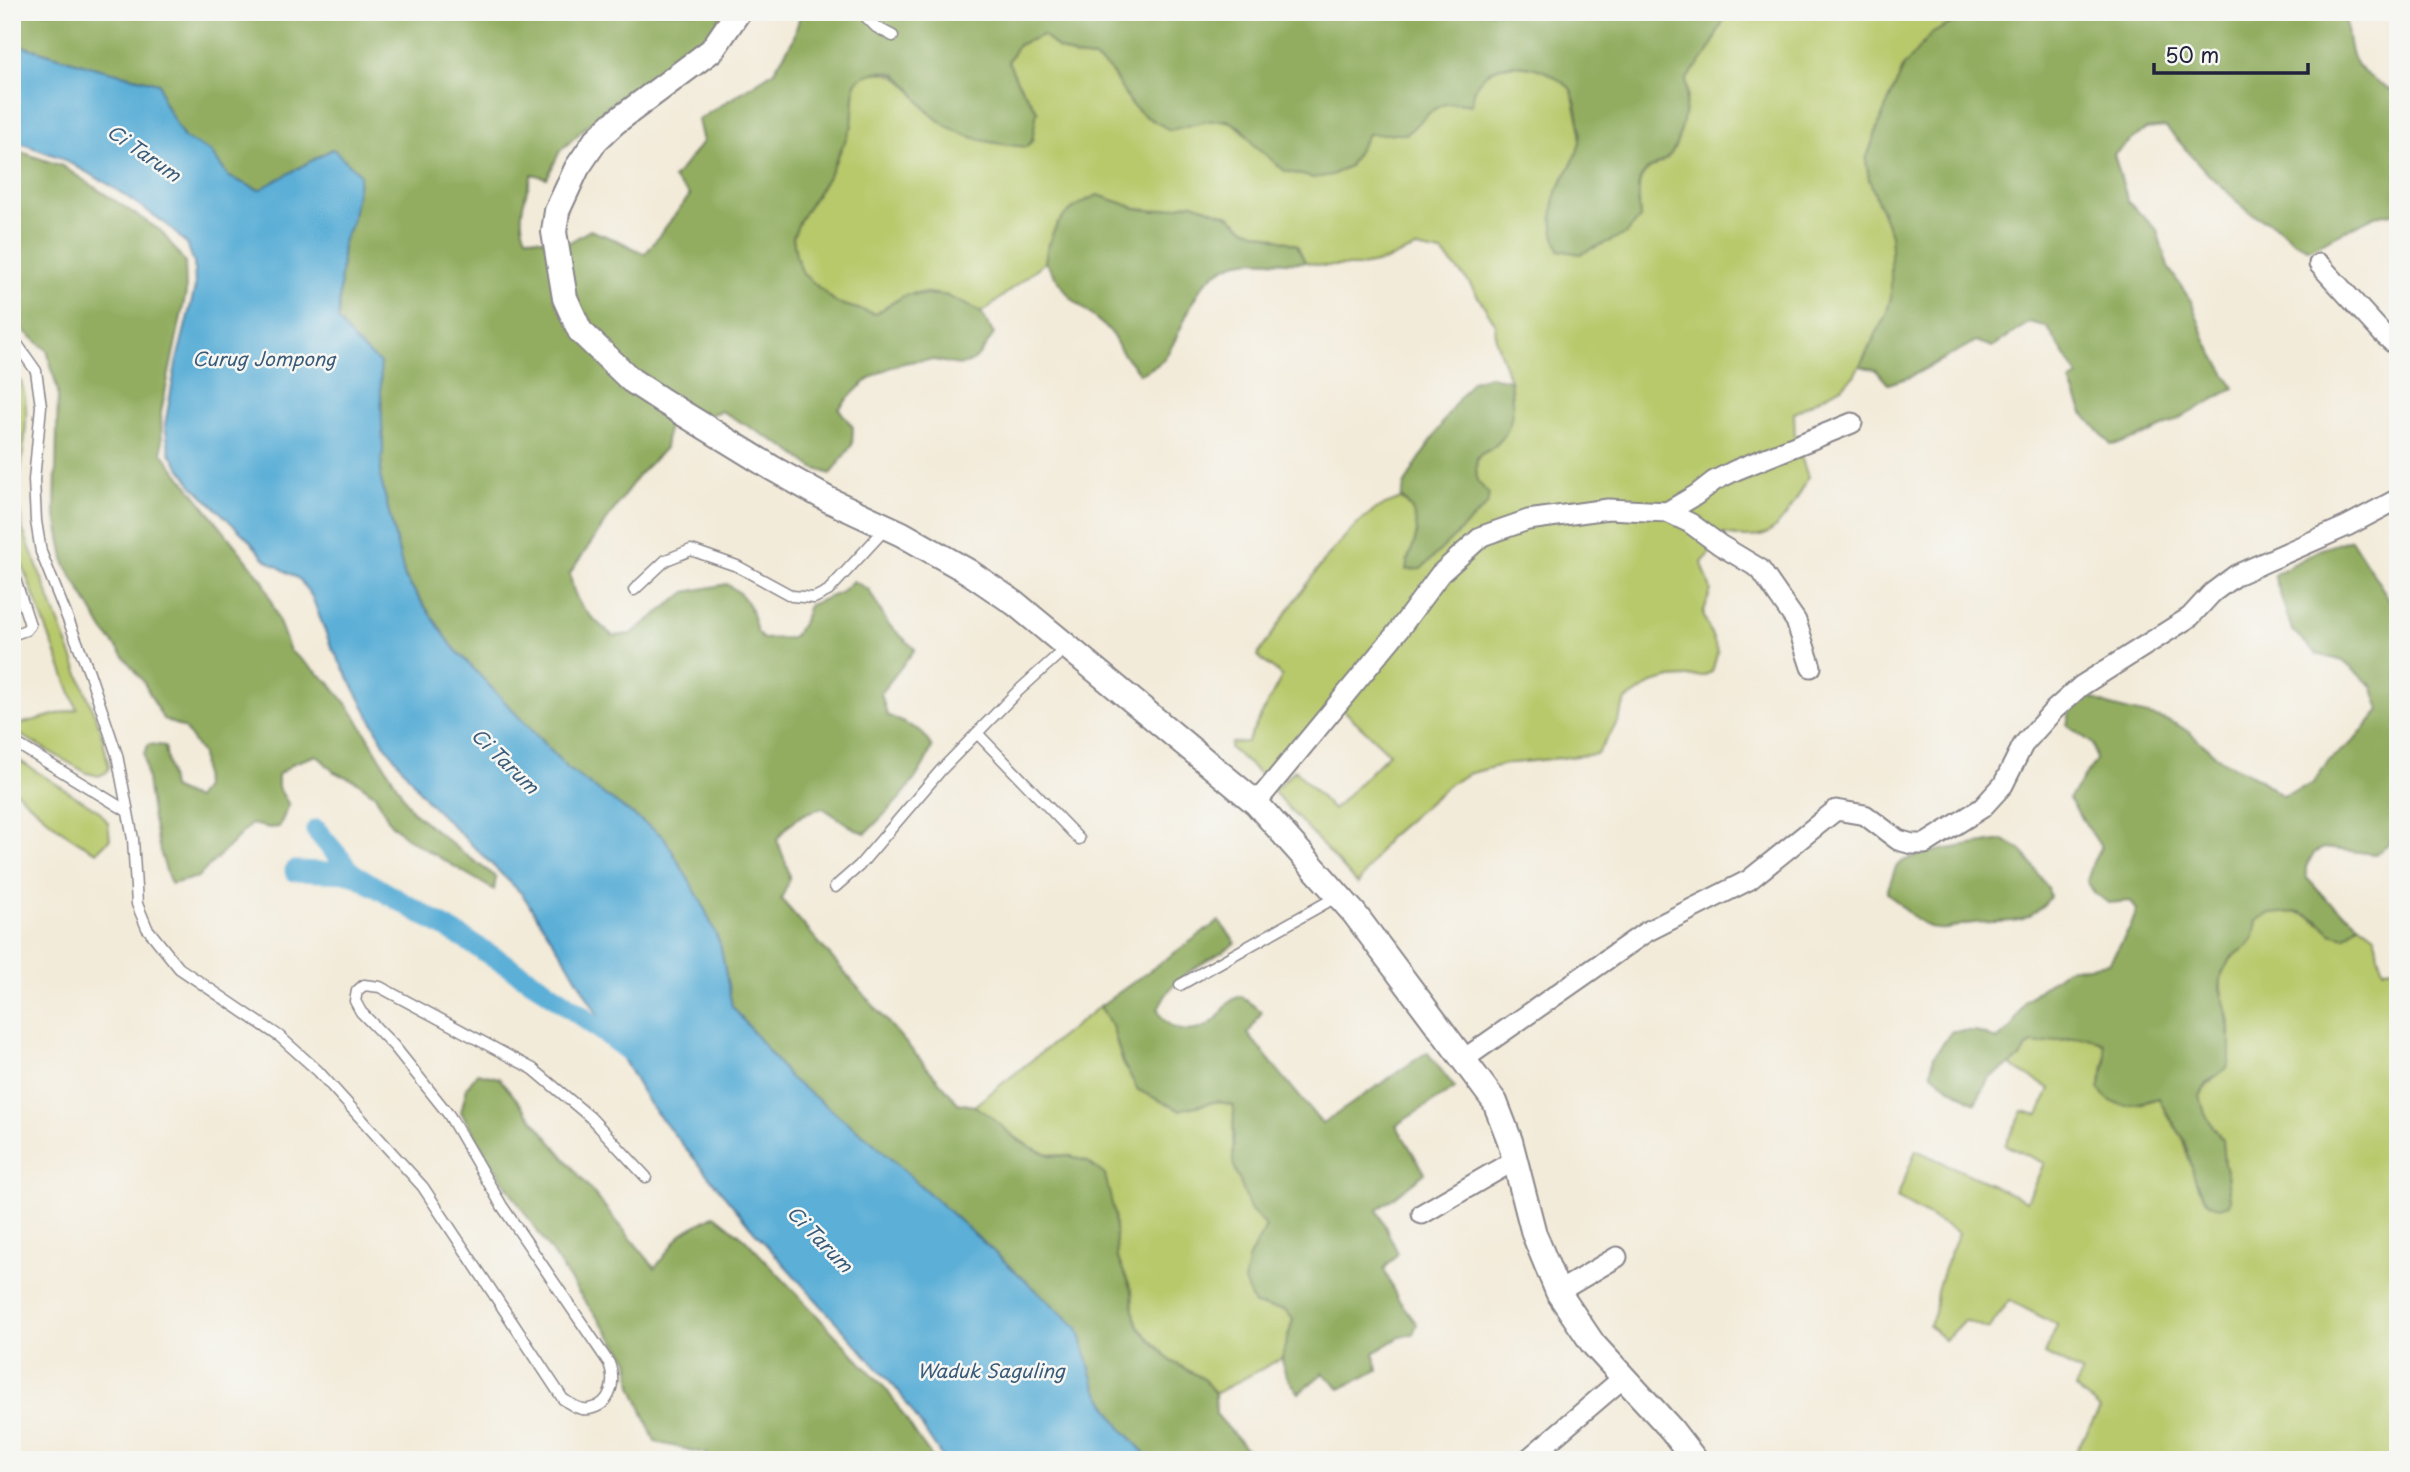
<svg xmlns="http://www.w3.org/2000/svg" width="2410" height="1472" viewBox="0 0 2410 1472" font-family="'Playpen Sans',sans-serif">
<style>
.green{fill:#b8c96c;stroke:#6d7654;stroke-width:2}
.forest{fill:#92ad60;stroke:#5a684e;stroke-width:2}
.water{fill:#5bafd7;stroke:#3e6889;stroke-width:2}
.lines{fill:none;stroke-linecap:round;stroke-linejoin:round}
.canal{stroke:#5bafd7;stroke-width:21}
.service-casing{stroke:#8a868a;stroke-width:13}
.minor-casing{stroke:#8a868a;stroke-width:23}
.tertiary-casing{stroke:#8a868a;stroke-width:28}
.service{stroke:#fff;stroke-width:10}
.minor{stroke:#fff;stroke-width:19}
.tertiary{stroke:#fff;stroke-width:24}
.labels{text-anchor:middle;stroke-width:5;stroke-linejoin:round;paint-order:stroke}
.water-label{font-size:19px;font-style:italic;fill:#395a79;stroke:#f6f6f2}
</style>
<rect width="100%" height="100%" fill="#f6f6f2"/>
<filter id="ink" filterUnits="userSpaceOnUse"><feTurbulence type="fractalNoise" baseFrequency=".0143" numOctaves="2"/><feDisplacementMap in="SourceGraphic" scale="14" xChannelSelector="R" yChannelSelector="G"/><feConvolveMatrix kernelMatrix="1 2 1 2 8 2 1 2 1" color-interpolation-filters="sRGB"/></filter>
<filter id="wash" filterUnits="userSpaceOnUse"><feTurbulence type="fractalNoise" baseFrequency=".00686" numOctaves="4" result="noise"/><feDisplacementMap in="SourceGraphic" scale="28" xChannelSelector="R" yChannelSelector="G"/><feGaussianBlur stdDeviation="1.57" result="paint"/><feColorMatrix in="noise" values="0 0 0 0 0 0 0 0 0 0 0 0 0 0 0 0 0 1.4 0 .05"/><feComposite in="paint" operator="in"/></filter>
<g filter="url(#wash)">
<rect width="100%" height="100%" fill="#f3ebd9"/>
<g class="green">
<path d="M1727,12h241l-64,54 -24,55 -14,39 3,19 22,56v62l-5,18 -32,61 -11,10 -49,27 1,26 13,38c-7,16 -27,52 -44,58 -13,4 -27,1 -40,-1l-22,29 9,27 -8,24 15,37 -6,21 -10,4 -31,2 -19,5 -27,18 -7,20 -21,33 -92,10 -37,10 -18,10 -62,54 -30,46 -85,-93 22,-21 38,40 56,-57 -54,-51 -71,75 -34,-29 1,-5 16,-1 35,-66 -25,-20c32,-45 75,-117 119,-147 8,-4 17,-7 25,-10 26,16 16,39 6,62l70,-79c-2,-25 -2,-26 20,-38l13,-64 -14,-39 -1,-18 -27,-42 -26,-28 -26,-5 -35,14 -20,4h-38l-18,-4 -8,-17 -53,-17 -15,-12 -36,-13 -38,8 -19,-3 -38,-13 -50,48 -3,19 -58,47 -6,3c-22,-10 -52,-27 -76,-16 -11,4 -20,12 -30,18l-38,-11 -34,-29 -7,-18 -3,-19 7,-17 29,-45 23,-49 3,-43c7,-7 11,-9 20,-10 27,-3 38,21 53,39l109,-1 -21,-32 -8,-18 10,-16 25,-11 14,14 18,8 19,2 16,12 21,34 14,12 25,14c38,-9 59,-23 84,15l95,21 19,-32h38l29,-26 38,-16 9,-16 17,-9 19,-2 19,3 18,8 16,12 9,39 1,18 -25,49 84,24c-1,-33 -8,-43 26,-59l22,-62 -2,-17 23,-29z"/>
<path d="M12,365c26,36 9,86 6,128 -1,12 3,25 5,37l78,201 8,36 -2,5 -8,4 -12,-3 -75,-43v-4l65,-17 -65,-171z"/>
<path d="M12,756l87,55 9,12 2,16 -13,13c-33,-15 -58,-41 -85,-64z"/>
<path d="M2285,912c31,-1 34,18 60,25l14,-14 16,12 3,20 5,14 15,-1v492h-327l29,-51 -25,-22 8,-14 -38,-19 12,-29 -48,-25 -20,29 -25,-9 -19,20 -16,-14c11,-18 4,-22 9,-39 5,-19 13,-36 21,-54l-62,-35 19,-48 111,51 17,-38 -39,-18 18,-34 15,4 12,-26 -42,-25c12,-4 15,-14 24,-21l56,-6 16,7 3,8 -4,18 37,34 19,-6 8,17 14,20 9,27 40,38 -3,-25 -3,-10 -2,-25 -17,-26 -5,-18c6,-12 10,-12 17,-21 3,-4 13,-30 13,-36 4,-30 -25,-55 3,-82 5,-5 12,-8 17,-13 4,-5 4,-9 4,-15 2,-16 18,-15 31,-17z"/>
<path d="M1100,1006l12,20 11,37 56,47 40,-9 15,5 -1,33 17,70 16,18 -17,30 6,48 31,5 7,9 -11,39 -67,36 -11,-15 -33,-18 -32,-33 -6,-17 -1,-20 -15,-34 -3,-45 -43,-56c-50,-1 -59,-28 -97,-50z"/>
</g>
<g class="forest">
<path d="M12,12h711l-17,30 -51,31 -49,35 -46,43 -13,27 -15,-4c-6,20 -16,43 -6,63l42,6 22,-13 29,11 26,13 45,-59 -17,-16 30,-37 -5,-22 75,-48 20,-32 8,-28h926l-18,39 -23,29c2,19 -4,66 -20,79 -10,8 -19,7 -26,20 -4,10 -1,28 0,39l-14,16 -46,20 -21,-4c-7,-18 -9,-39 -2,-58 9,-22 27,-40 23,-65 -2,-11 -4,-27 -9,-37 -2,-4 -8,-7 -12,-10 -30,-23 -85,-22 -87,25 -36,-7 -41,7 -66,29h-38l-19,32 -17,9 -19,3 -28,-7 -31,-26 -11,-16 -16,-9 -19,1 -38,9 -25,-14 -14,-12 -21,-34 -16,-12 -19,-2 -18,-8 -14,-13 -25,10 -10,16 8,18 21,32 -5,30 -6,6c-35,-3 -74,-10 -99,-37 -10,-10 -20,-30 -32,-36 -13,-6 -31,0 -40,9l-3,43 -23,49 -29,45 -7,17 3,19 7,18 34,29 38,11 32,-20 38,1 36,17 13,22c-6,8 -12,20 -20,26 -14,10 -27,1 -42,0 -39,-1 -70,19 -93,49l14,18 -1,18 -21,29 -17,-6 -29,-21 -64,-36 -53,17 -3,20 -28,29 -67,96c4,34 19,42 43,63l18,-2 55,-42 41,-8c12,8 21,15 25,30 4,10 2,17 11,25l29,-1 11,-15 6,-18 31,-12 13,-12 16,9 19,34 27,25 -34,44 6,22 34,16 11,16c-15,37 -38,58 -66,86l-10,-3 -33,-22c-22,5 -33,13 -46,32 3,9 13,30 12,38 -1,7 -5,15 -8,21l177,204 16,3 15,9 28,25 18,9 17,7h19l17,6 17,13 9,37 3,45 15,34 1,20 6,17 32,33 33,18 11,15 1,20 40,46h-105l-30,-32 -26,-42 -17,-58 -208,-188 -80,-62 -58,-72 -12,-62 -18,-41 -38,-66 -96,-68 -115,-122 -48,-70 -25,-101 3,-26 -3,-86 -24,-21 -18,-22 5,-79 9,-20 8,-48 -28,-25 -72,41 -31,-13 -16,-22 -29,-17 -21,-37 -4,-18 -63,-15 -84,-25z"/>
<path d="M1968,12h382l-5,3c7,54 6,51 53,79v118l-23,4 -66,33 -16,-8 -15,-14 -28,-14 -42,-39 -42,-47 -20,2 -32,25 14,48 29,28 11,37 23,34 16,42 27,45c-35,19 -84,51 -123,57l-28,-32 -13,-31 8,-6 -31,-49 -17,-5 -38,25 -16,-6 -66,36 -22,7 -12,-14 -16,-4 26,-51 5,-18v-62l-22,-56 -3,-19 14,-39 24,-55 27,-32 34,-18z"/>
<path d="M12,149l50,17 99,65 24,31 1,31 -25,119 1,41 102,129 26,69 39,31 26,33 57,96 42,35 42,31 -2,13 -89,-53 -15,-14 -15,-28 -19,-14 -22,-9 -17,-17 -23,8 -16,12v12l11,18 -10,22 -9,1 -19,-4 -53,53 -27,7c-17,-43 -22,-86 -27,-131l5,-9 16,2 7,42 24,11 8,-12 -2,-33 -18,-26 -21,-9 -20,-38 -40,-51 -38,-66 -10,-53 3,-119 -11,-42 -35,-29z"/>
<path d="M1098,195l38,13 19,3 38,-8 36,13 15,12 53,17 8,17c-21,2 -52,-5 -70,1 -48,17 -45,62 -72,97 -5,6 -16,10 -23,14l-19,-23 -11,-20 -40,-34 -25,-35c5,-37 19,-53 53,-67z"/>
<path d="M1489,376l21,4c3,22 6,46 -12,63 -19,19 -24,1 -21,38l12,13 -2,11 -66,64 -15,1c2,-22 17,-31 8,-54 -3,-9 -5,-12 -13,-18l4,-14 10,-18 37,-58 20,-27z"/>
<path d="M2351,539l47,74v153l-4,7 4,57 -12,17 -11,7 -51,-6 -9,4 -9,15v10l20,22 33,24 -14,14 -14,-4 -13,-13 -18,-8 -32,2 -11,7 -3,16 -5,8 -17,12 -10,16 -2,16 6,19 4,31v20l-3,9 -19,14 -8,14 5,18 17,26 2,25 3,10 3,25 -1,5 -9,3c-29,-8 -26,-49 -38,-71 -7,-14 -17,-24 -23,-39 -23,5 -44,16 -60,-9l7,-28 -2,-17 -16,-7 -18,1 -28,6 -10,-1 -7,6 -5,9 -31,20 -14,25 -28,-17 -16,-14 3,-16 18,-25h24l21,9 14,-12 14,-27 42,-32 42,-6 21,-35 7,-18 -7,-9 -21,2 -14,-9 -8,-13 6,-19 8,-15 -32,-48 27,-39 -3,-16 -26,-19 3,-13 16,-18c28,20 65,16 95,33 14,8 25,21 38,31 9,7 22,11 33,17 11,6 21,14 31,21l29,-12 17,-24 25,-19 26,-31 -8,-24 -29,-25 -26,-7 -25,-24 -18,-55 45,-25z"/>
<path d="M2003,840l17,9 6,7 22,32 2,9c-26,36 -48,20 -84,27 -12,2 -23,9 -36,3 -17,-8 -30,-22 -43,-35 3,-8 6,-19 10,-26 12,-15 86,-22 106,-26z"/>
<path d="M1219,921l17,22c-33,23 -60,27 -78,66 9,26 41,28 59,9 10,-11 9,-17 24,-22l21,16 -14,22 74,90 105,-72 28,36 -59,37 29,48 -48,37 21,43 -14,16 13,29 20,26 -4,10 -13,3 -26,16 4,17 -38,19 -17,-16 -24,20c-28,-34 -14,-37 -6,-74l-8,-9 -31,-5 -10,-23 5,-25 17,-30 -16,-18 -17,-46 1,-57 -16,-5 -39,9 -41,-20 -15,-27 -11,-37 -12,-20z"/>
<polygon points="477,1073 499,1078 655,1268 682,1233 715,1215 745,1239 887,1390 920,1441 934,1460 712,1460 707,1454 655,1442 632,1386 629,1360 581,1296 502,1179 461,1112 467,1087"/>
</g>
<polygon class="water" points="12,43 96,68 159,83 163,101 184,138 210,151 229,177 259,190 333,149 360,174 352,222 343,242 338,320 356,343 380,363 383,450 380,476 405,578 453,647 568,769 664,837 702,903 720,944 732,1006 790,1078 870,1140 1078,1328 1095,1386 1121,1428 1151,1460 944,1460 899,1392 753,1230 649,1104 566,960 522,894 428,802 385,745 330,644 312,597 300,580 265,559 248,539 193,486 170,453 165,425 176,364 195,288 194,263 187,244 165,223 108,184 59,157 12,140"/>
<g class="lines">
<g class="canal">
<polyline points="316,830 352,873 460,936 543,988 633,1054"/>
<polyline points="295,871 352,873"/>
</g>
</g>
</g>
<g filter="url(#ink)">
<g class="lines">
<defs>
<g id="service">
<polyline points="861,12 876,27 893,36"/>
<path d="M12,341l5,3 19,27 5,35 -7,74 2,41 5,31 48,120 28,83 16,84 4,65 10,24 32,40 100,68 39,35 105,116 140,212c7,5 17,12 26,10 23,-4 27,-28 20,-46l-107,-157 -53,-91 -55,-69 -33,-34 -6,-11 2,-10 7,-6 16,2 153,82 57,48 56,60"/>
<polyline points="12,570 30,625 26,630 12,635"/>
<polyline points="634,590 666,560 691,550 737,566 792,596 814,598 828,591 887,527"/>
<polyline points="977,733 1079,839"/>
<polyline points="12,741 127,811"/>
<polyline points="835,887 859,866 941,770 1016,693 1058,655 1065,644"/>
<polyline points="1180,985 1338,896"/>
</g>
<g id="minor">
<polyline points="2319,264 2382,333 2398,347"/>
<polyline points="1667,512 1696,495 1714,481 1736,470 1852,423"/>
<polyline points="1256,803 1398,631 1440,574 1482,536 1528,520 1608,509 1667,512 1690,523 1720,545 1760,569 1796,621 1811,667"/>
<polyline points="1464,1059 1646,932 1749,880 1836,810 1865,815 1898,840 1912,844 1925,844 1982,808 2003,785 2023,745 2054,710 2081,686 2190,617 2212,593 2236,575 2347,526 2398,499"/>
<polyline points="1422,1214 1515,1160"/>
<polyline points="1558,1292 1617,1257"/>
<polyline points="1527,1460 1623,1378"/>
</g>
<polyline id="tertiary" points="738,12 712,50 614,123 596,140 577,168 557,211 554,232 565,298 580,331 631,380 663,401 772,468 829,500 902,534 969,572 1016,604 1256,803 1354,913 1495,1102 1510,1141 1534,1234 1558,1292 1593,1344 1671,1429 1695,1460"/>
</defs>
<use href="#service" class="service-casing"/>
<use href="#minor" class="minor-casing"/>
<use href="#tertiary" class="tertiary-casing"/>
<use href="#service" class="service"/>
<use href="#minor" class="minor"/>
<use href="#tertiary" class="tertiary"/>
</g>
</g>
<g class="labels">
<g class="water-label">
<text transform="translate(144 153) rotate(35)" y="7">Ci Tarum</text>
<text x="264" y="366">Curug Jompong</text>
<text transform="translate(505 761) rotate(44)" y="7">Ci Tarum</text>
<text transform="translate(820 1239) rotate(46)" y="7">Ci Tarum</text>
<text x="991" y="1378">Waduk Saguling</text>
</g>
</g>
<rect width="2410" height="1472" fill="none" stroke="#f6f6f2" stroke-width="42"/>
<path d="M2154 63v10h154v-10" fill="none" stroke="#22223b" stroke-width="3.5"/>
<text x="2165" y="63" font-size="21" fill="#22223b" stroke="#f6f6f2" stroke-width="5" paint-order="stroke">50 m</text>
</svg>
